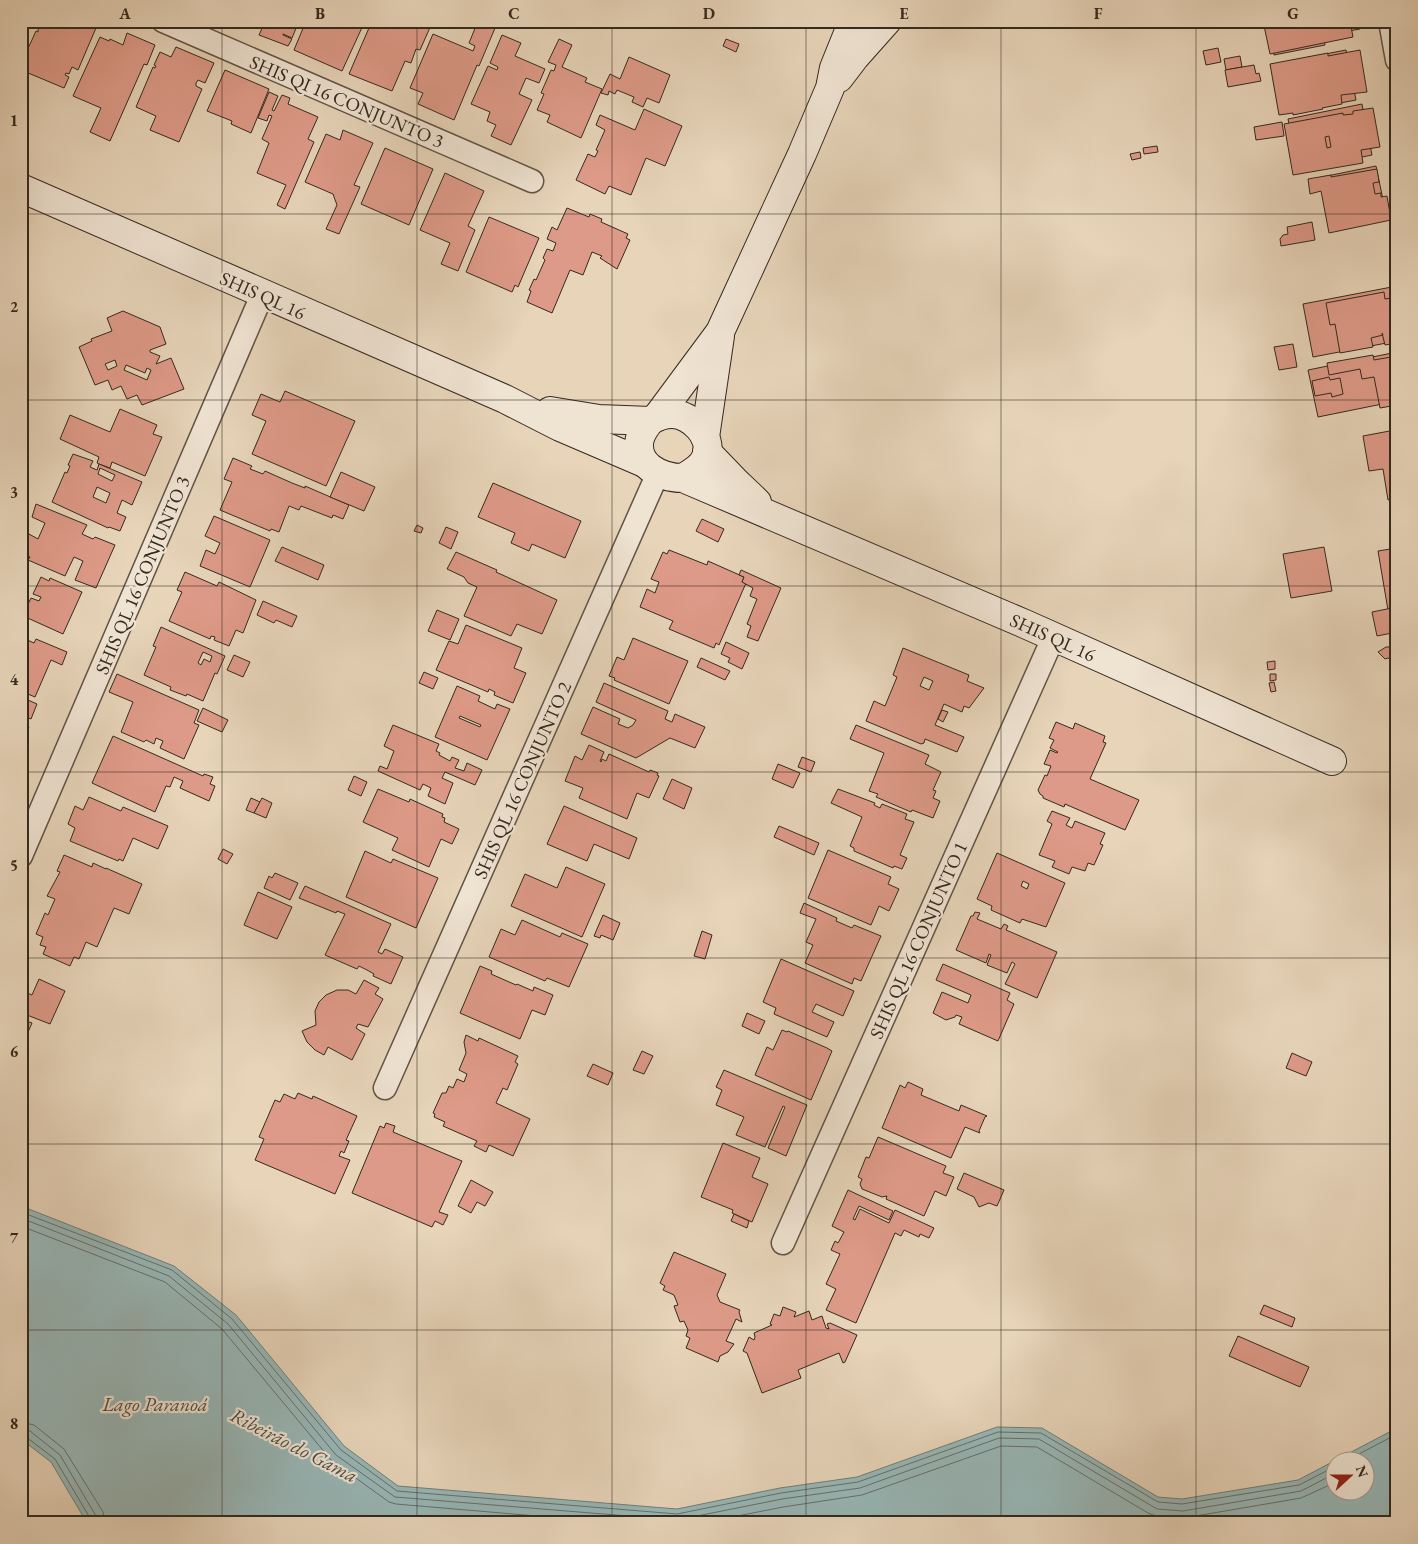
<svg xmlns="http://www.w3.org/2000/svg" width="1418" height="1544" viewBox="0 0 1418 1544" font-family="'EB Garamond',serif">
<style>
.water{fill:#98b7b7;stroke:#707f7a;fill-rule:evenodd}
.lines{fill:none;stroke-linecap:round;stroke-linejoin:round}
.shore{stroke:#66706a;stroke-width:1}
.building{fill:#de9a88;stroke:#342a1e;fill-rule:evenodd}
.street-casing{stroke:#615445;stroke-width:25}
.secondary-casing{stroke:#342a1e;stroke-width:30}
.street{stroke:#efe3d2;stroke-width:22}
.secondary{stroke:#efe3d2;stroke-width:28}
.grid{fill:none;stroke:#342a1e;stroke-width:1;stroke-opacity:0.55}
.labels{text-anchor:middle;stroke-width:4.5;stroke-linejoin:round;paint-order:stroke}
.street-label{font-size:19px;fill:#342a1e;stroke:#efe3d2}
.water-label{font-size:20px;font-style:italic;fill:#4d4d44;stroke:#efe3d2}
.neatline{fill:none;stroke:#342a1e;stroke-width:2}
.grid-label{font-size:16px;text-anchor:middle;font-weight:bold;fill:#342a1e}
</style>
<rect width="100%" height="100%" fill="#e7d4b9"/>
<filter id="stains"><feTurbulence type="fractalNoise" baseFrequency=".004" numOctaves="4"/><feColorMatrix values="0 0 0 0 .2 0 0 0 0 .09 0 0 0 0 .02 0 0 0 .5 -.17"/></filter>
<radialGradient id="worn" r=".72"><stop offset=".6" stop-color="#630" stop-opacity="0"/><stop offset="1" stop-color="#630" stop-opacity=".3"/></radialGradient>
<path class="water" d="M21,1206l153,60 62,49 108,131 54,40 279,23 103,-21 77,-11 140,-50 45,1 116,69 24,2 116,-19 99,-52v95h-1310l-36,-61 -30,-23zM1336,1462h30v30h-30z"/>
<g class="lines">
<g class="shore">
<polyline points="21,1212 172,1270 232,1319 341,1450 397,1491 677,1514 781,1493 858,1482 998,1432 1041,1433 1158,1502 1182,1504 1299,1485 1336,1466"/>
<polyline points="21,1218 169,1276 228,1324 336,1455 395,1497 677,1520 782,1499 860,1488 999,1438 1039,1439 1157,1509 1183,1511 1301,1491 1336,1473"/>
<polyline points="21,1226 165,1282 222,1329 331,1460 389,1502 396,1504 619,1523"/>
<polyline points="21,1422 34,1425 64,1449 103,1512 105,1523"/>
<polyline points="21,1429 30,1431 60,1455 96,1516 97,1523"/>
<polyline points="21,1436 26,1437 55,1459 90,1518 91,1523"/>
<polyline points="1344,1462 1397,1434"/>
<polyline points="702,1523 783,1507 862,1495 1001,1446 1037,1447 1148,1513 1156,1516 1184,1518 1301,1498 1336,1482"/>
</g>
</g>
<g class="building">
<polygon points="39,21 99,21 78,70 72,67 69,74 66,73 65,75 69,77 64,88 21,70 21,63 24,57 26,58 27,56 25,55 36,31 38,32"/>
<polygon points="252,21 299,21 292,38 283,34 283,35 292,39 288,46 259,35 263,26"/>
<polygon points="306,21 365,21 342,71 294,50"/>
<polygon points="372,21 428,21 432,23 420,50 416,49 411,63 405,61 392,91 349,74"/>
<polygon points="478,21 498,21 479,66 477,65 454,120 418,104 423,93 410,88 433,34 473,51 475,46 469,43"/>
<polygon points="1262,21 1358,21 1360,29 1332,34 1330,25 1316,28 1317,30 1322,28 1325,45 1274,55 1269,27"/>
<polygon points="1263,21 1350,21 1353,37 1270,54"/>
<polygon points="21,32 25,34 21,44"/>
<polygon points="127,33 155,45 147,65 144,64 110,141 90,132 101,108 73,96 100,37 109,41 110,39 123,45"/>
<polygon points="502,35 521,43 515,56 545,69 539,83 526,78 519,94 532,100 511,145 491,136 496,125 487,121 490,112 471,104 488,66 497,70 498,67 490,63"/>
<polygon points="559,39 572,45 562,67 587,78 585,82 602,89 581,138 547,122 550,115 537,110 544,94 541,93 551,70 554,71 556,65 548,62"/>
<polygon points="726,39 739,44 736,52 723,46"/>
<polygon points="176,47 214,63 205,83 198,80 196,83 196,86 202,89 179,142 150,130 156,116 136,107 153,67 155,68 156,66 154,65 160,52 171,57"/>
<polygon points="1218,48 1221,62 1206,65 1203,51"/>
<polygon points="1346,50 1356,100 1298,111 1289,61"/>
<polygon points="1360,50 1367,92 1341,95 1342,104 1322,108 1323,109 1293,115 1293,113 1279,115 1270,64 1328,53 1328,56"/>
<polygon points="1240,56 1242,67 1226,70 1224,59"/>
<polygon points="629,57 670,75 659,103 647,98 643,107 632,102 634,97 617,90 615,94 609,91 608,95 601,93 610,74 620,79"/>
<polygon points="1254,65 1256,74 1259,73 1261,81 1228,87 1225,70"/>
<polygon points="225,70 269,89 251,133 231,124 232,121 207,111"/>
<polygon points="269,92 278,96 272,110 274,111 282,95 290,98 288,104 318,117 308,139 314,142 285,209 277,205 286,185 257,173 269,143 262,139 272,116 269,115 267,121 258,118"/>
<polygon points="1362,104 1372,155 1298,170 1288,119"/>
<path d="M1373,108l7,39 -19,3 2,13 -70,12 -9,-51 59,-11v2l10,-1v-3zM1329,136l2,11 -4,1 -2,-11z"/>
<polygon points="644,109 682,126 665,166 646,158 631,195 609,186 605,194 576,180 588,154 595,157 598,151 596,150 605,130 596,125 600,115 635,130"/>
<polygon points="1282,122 1284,136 1256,140 1254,127"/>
<polygon points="343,130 373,143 354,185 360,187 339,234 326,229 337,205 333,194 305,182 326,134 340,140"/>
<polygon points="1157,146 1158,152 1144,154 1143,148"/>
<polygon points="385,148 433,169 409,225 361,204"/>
<polygon points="1140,152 1141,158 1132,160 1130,154"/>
<polygon points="1376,166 1386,214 1333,225 1322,177"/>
<polygon points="1377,169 1379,182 1373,183 1375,194 1381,193 1381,197 1387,196 1391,220 1329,233 1321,191 1310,194 1308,179 1331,175 1331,177"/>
<polygon points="445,173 484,191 468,226 475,230 458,271 441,264 450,243 420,230"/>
<polygon points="567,208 589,217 590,214 602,219 601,222 628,234 626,238 630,240 617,269 600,258 602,256 592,252 583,275 570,270 552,313 527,302 531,291 529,290 534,279 536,280 545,260 543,258 547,249 553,251 556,243 547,239 552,227 557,230"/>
<polygon points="489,217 539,238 518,287 515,285 512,292 466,272"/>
<polygon points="1312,222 1315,240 1281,246 1280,239 1283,235 1288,234 1287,227"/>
<polygon points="1397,286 1397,341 1313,357 1303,304"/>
<polygon points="1384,292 1385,299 1397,297 1397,343 1385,345 1382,333 1383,335 1371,338 1373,347 1340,353 1335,324 1330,325 1326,303"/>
<path d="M123,311l37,16 6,17 -16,6v2l10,4 -4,8 15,-6 13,31 -42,16 -5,-10 -10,4 -6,-13 -9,4 -4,-10 -13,5 -16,-38 13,-6 -1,-2 21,-8 -5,-13zM115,360l2,6 -9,4 -3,-6zM126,365l19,8 2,-5 4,2 -4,10 -23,-10z"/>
<polygon points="1293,344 1297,367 1279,370 1274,347"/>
<polygon points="1397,352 1397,401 1318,417 1308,370"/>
<polygon points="1373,355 1374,360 1397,356 1397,405 1380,408 1374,377 1362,379 1360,369 1329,375 1327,363"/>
<polygon points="1329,377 1330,380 1340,378 1343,394 1332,397 1331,393 1315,396 1312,381"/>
<polygon points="285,391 355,421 326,486 252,454 266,421 252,415 261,394 280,402"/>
<polygon points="120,409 157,425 153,434 162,437 145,476 112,462 110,468 99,464 97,463 99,457 60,439 70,415 110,432"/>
<polygon points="1394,423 1397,423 1397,498 1388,500 1383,469 1369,471 1363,436 1395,430"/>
<path d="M73,454l20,7 -3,6 7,3 2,-6 43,18 -10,23 -10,-5 -5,13 9,4 -6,14 -11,-4 -1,1 -56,-26 13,-30 2,1 3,-7 -2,-1zM100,468l15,7 -3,6 -14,-7zM97,487l13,6 -4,10 -13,-6z"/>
<polygon points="233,458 252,466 250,469 263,474 265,471 292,483 305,488 305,486 349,505 343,519 333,515 332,518 301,506 299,510 289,506 279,532 271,529 270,531 220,510 232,482 224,479"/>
<polygon points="341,472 375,487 364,511 330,497"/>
<polygon points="493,483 581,521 565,558 532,544 529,551 511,543 515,533 478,517"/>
<polygon points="36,504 87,525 82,534 93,539 95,537 115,545 96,588 75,580 83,561 74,557 65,576 28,560 30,557 21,554 29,534 38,539 45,523 32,517"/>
<polygon points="214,516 270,540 250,587 200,566 206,550 215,554 220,543 205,536"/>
<polygon points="702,519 724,529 718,542 696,531"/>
<polygon points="417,525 423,528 421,533 414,531"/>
<polygon points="446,527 458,532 451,549 439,543"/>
<polygon points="282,547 324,565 318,580 275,561"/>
<polygon points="1324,547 1332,591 1291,598 1283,554"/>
<polygon points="1397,548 1397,620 1390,622 1378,551"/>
<polygon points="669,550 707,565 708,561 744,577 742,582 746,583 719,645 716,643 714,648 669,629 673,621 640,607 647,589 655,593 659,582 651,579 663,552 667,554"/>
<polygon points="456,552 497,570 496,572 557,600 542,634 517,624 511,636 464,616 477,587 468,583 464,577 447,569"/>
<polygon points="741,570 781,588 758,641 747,637 751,626 747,624 757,599 750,596 753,588 742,582 744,577 739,575"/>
<polygon points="185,572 217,586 219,582 256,600 243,633 236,630 229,646 214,640 215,637 211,636 210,639 169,621 182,592 177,590"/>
<polygon points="41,577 49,581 50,578 82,592 63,634 21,615 21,604 27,606 31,598 39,601 41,597 33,594"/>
<polygon points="263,601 297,616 292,627 276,620 274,623 257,615"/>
<polygon points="1397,607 1397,632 1377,636 1372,612"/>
<polygon points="437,610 459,619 450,640 428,631"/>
<polygon points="466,625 522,648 514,668 526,673 513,703 494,695 495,692 489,689 488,692 436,670 449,641 458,644"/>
<path d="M161,627l64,29 -8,18 -2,-1 -12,28 -16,-7 -1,2 -16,-6 1,-3 -27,-12 12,-28 -3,-1zM203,652l9,4 -2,6 -6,-3 -3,6 -3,-2z"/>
<polygon points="21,637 34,643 36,639 67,652 62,665 51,660 35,697 21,691"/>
<polygon points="633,638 688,661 669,704 614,680 615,678 609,676 617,657 624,660"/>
<polygon points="726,642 749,653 742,669 728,662 730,658 721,654"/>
<polygon points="1386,647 1389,647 1393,654 1390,659 1388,658 1385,659 1378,652"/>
<path d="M903,648l66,27 -2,6 17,7 -15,20 -5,-2 -2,6 -18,-8 -9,21 29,12 -7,15 -32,-13 -1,4 -3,1 -55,-23 8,-20 11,5 12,-29 -4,-2zM924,677l9,4 -4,9 -9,-4z"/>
<polygon points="234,655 250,662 243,677 227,670"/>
<polygon points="701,658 730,671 725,680 697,667"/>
<polygon points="1275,661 1275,669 1268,670 1267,662"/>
<polygon points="424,672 438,678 433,689 419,683"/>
<polygon points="117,674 199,710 194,723 199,725 184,759 160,748 163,741 156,738 154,744 146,740 144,742 121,732 133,702 109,692"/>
<polygon points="1270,674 1276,674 1276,680 1270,681"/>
<polygon points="1274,682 1276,691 1271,692 1269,683"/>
<polygon points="604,683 668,711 665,719 672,722 675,714 705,727 695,748 670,738 636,758 581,734 593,707 620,719 618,724 628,728 633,725 636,720 596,702"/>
<path d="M457,686l23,10 -2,5 17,8 2,-5 13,5 -23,51 -52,-23zM460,716l21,9 -1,2 -21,-9z"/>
<polygon points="21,697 37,704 31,719 26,717 23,725 29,727 21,746"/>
<polygon points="203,708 228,720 222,732 197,721"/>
<polygon points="942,710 948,712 943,722 938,719"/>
<polygon points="1056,722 1073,729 1075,723 1105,736 1103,742 1106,743 1090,779 1139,800 1125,830 1065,804 1064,807 1043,798 1043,796 1040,794 1038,790 1045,775 1047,776 1051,766 1044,764 1050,750 1057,753 1058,752 1050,748 1054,740 1049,738"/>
<polygon points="393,725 439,744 436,751 440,753 439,755 450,761 452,757 459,760 455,768 464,771 467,763 482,770 475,785 445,772 442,778 453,783 445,804 428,796 431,788 423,784 420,790 378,771 380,766 387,769 394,751 384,746"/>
<polygon points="856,725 929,755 925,764 941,772 933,790 936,791 933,798 940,801 933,818 912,810 911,812 876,797 878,794 869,791 884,753 850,739"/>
<polygon points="113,736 203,776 204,774 213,777 210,784 215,786 209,801 180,788 183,781 174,777 170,787 166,786 155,812 92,783"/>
<polygon points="589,745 604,752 600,761 601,762 602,759 606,761 609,754 649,772 650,770 658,773 657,775 659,776 649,798 637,793 627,819 579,798 583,788 565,781 575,756 582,760"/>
<polygon points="802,757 815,762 811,772 798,767"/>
<polygon points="778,764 800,773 793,788 772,779"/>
<polygon points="354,776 367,782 361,796 348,790"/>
<polygon points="672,779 692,788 684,809 663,799"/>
<polygon points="378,789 409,802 410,799 443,814 442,817 445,818 444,822 459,829 452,844 441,839 429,867 392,850 398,838 363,822"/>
<polygon points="838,789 875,803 874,805 880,808 882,804 907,814 905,819 914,822 900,855 907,858 902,869 894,866 893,868 854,851 854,848 850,846 862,817 831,803"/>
<polygon points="89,797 121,811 123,807 168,826 158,849 133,838 123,861 119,859 118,861 70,841 75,828 68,824 75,806 83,810"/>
<polygon points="251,798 260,802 254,813 246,810"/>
<polygon points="262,798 272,803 266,818 254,813"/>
<polygon points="564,806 637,838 629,859 594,844 587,861 547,844"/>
<polygon points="1052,811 1070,818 1066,825 1072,828 1075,821 1105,833 1100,844 1103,845 1094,865 1088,863 1085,871 1072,867 1069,874 1052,867 1055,861 1039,855 1052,824 1047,821"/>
<polygon points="779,826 819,843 814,855 774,837"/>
<polygon points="223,849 233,854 227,864 218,859"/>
<polygon points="828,850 891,877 888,884 899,889 889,911 879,906 871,925 808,898"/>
<polygon points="365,851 391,863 393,859 438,878 416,928 346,897"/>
<path d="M997,853l68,30 -19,44 -24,-8 -2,4 -29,-13 1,-4 -15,-7zM1023,881l6,3 -2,5 -6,-3z"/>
<polygon points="64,855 92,867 93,863 106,869 106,868 142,884 129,914 114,908 97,947 86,942 79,959 74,957 70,966 43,954 46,947 40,945 43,937 36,934 45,913 48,915 55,899 47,896 60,872 57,871"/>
<polygon points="566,867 605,884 582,937 511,906 525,874 557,888"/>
<polygon points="275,873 298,883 290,900 264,888 269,876 272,878"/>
<polygon points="305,886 391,924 378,952 382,954 385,949 403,957 391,984 373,976 374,974 367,970 359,966 357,969 325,955 345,914 337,911 336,913 299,898"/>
<polygon points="258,892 292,907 277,939 244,925"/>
<polygon points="804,903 837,918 836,921 852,928 854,925 881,936 861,981 854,978 852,984 805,963 813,945 806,942 816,919 800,913"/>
<polygon points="975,912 980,913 977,919 1001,929 1004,924 1008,926 1006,930 1057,952 1037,998 1005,984 1015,964 1012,962 1007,973 987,965 991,955 989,954 986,963 956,950 971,916 973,916"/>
<polygon points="603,915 620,923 613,940 601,935 600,938 594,936"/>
<polygon points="522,920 560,937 562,933 588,944 569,987 547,978 545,981 489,957 501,929 515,935"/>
<polygon points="702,931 712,935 705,959 694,956"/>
<polygon points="781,959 854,991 843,1016 816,1004 812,1012 834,1022 827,1037 774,1014 776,1008 763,1002"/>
<polygon points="943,964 1010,993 1007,1000 1014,1004 998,1041 959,1024 962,1017 956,1015 955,1017 946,1020 933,1013 942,992 968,1003 971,995 936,980"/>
<polygon points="480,966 492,971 491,974 516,985 517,984 533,991 534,987 553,995 545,1015 532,1010 520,1039 460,1013"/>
<polygon points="39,979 65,991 50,1024 27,1015 24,1020 32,1023 25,1039 21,1037 21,1000 25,992 32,995"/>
<polygon points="364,980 379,988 375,994 383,999 368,1027 358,1024 356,1028 365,1034 352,1060 328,1047 324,1055 315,1050 307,1042 302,1031 316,1025 315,1011 319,1002 326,995 337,990 348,990 356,994"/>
<polygon points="747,1013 765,1021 759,1034 742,1026"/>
<polygon points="782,1030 787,1032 788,1031 827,1048 832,1051 811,1100 755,1075 767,1047 773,1050"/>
<polygon points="466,1035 478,1041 479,1038 518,1056 515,1062 518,1064 507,1090 503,1088 496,1103 530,1119 513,1156 489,1145 486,1152 474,1146 477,1141 443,1126 445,1122 434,1117 435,1114 433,1113 442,1093 446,1093 449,1086 453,1088 457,1079 464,1082 467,1074 459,1070 466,1053 464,1042"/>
<polygon points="642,1051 653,1056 644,1074 633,1070"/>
<polygon points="1292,1053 1312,1062 1306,1076 1286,1068"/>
<polygon points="593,1064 613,1073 608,1085 587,1076"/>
<polygon points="724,1070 807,1105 786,1156 768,1148 785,1107 783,1106 765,1147 736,1135 744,1117 716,1105 722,1090 716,1087"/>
<polygon points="908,1082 923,1089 921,1095 959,1111 961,1105 987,1116 985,1117 979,1131 980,1133 965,1127 951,1158 882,1128 900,1085 905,1088"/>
<polygon points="298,1093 312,1099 313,1096 357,1116 346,1140 349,1141 344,1153 341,1151 339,1156 350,1160 335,1194 255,1160 264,1139 259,1137 275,1100 280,1102 284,1094 295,1099"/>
<polygon points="386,1123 395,1126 393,1132 462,1161 439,1212 448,1215 443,1225 435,1221 432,1227 352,1193 380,1126 384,1128"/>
<polygon points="878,1137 946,1166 943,1173 954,1177 946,1196 935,1191 924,1216 886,1199 887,1196 882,1197 862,1189 860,1184 862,1179 858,1177 866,1157 869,1158"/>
<polygon points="723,1143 760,1158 752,1177 768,1184 752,1222 732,1213 733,1210 701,1197"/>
<polygon points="964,1173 1004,1190 997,1206 989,1203 979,1207 974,1197 957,1189"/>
<polygon points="471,1180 493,1192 485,1206 477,1202 471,1213 458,1206"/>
<polygon points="848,1190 893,1211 889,1220 859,1206 853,1219 855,1220 860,1209 889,1223 895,1210 934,1228 929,1238 920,1234 919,1237 904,1230 901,1236 895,1233 856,1323 826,1310 836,1289 826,1284 840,1254 831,1250 835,1241 838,1243 844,1232 832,1226"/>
<polygon points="734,1214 749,1221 747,1228 731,1221"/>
<polygon points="674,1252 726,1274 717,1295 720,1302 740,1310 739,1312 742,1322 736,1319 726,1341 734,1344 728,1352 720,1356 718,1362 686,1348 690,1338 686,1336 688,1330 684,1321 680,1322 674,1306 678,1305 674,1295 663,1290 665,1286 660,1283"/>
<polygon points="1264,1305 1295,1318 1292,1327 1260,1314"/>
<polygon points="783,1307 796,1312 794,1317 809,1311 812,1320 822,1316 826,1328 829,1329 827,1324 830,1323 857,1335 845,1362 843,1363 839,1353 798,1370 801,1378 762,1393 747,1353 743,1351 749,1337 754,1340 755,1337 754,1333 772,1325 770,1324 774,1314 780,1316"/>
<polygon points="1238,1336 1309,1367 1300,1387 1229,1356"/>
</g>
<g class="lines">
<defs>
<g id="street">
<polyline points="163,21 532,181"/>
<polyline points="1390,21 1397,60"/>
<polyline points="21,856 262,295"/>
<polyline points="385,1088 658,473"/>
<polyline points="783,1243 1053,638"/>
</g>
<g id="secondary">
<polyline points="839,78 855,57 887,21"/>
<polyline points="21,188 505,399 560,427 644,463"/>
<polyline points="550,411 599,419 650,421"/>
<polyline points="657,417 720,332 802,154 830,88 834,68 853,21"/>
<polyline points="705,437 720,336"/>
<polyline points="707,452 734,480 757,502"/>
<path d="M683,478c10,-6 19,-11 23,-21 8,-20 -15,-43 -34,-43 -8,0 -16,3 -22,7 -4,5 -8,11 -10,17 -7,27 21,40 43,40l342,146 307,137"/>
</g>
</defs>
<use href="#street" class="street-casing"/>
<use href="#secondary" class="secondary-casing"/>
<use href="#street" class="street"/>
<use href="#secondary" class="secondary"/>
</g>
<path class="grid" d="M222,21v1502M417,21v1502M612,21v1502M806,21v1502M1001,21v1502M1196,21v1502M21,214h1376M21,400h1376M21,586h1376M21,772h1376M21,958h1376M21,1144h1376M21,1330h1376"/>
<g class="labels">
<g class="street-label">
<text transform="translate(347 101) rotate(23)" y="7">SHIS QI 16 CONJUNTO 3</text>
<text transform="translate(263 295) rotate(24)" y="7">SHIS QL 16</text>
<text transform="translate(142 575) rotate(-67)" y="7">SHIS QL 16 CONJUNTO 3</text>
<text transform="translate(1053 637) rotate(24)" y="7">SHIS QL 16</text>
<text transform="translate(522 780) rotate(-66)" y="7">SHIS QL 16 CONJUNTO 2</text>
<text transform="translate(918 940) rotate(-66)" y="7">SHIS QL 16 CONJUNTO 1</text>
</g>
<g class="water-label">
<text x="155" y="1411">Lago Paranoá</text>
<text transform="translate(294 1445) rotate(27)" y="7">Ribeirão do Gama</text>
</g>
</g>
<rect width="1418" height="1544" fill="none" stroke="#e7d4b9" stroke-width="55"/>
<g transform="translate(1350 1476) rotate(69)"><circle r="24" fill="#efe3d2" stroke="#a4998a"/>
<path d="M0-4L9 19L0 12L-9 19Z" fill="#8f2418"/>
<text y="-8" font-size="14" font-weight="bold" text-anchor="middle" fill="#342a1e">N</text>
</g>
<rect x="28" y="28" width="1362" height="1488" class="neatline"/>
<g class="grid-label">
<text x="125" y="19">A</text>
<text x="320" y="19">B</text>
<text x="514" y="19">C</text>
<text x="709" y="19">D</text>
<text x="904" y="19">E</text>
<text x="1098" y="19">F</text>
<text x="1293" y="19">G</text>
<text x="14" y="126">1</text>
<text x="14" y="312">2</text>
<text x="14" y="498">3</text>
<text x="14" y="685">4</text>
<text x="14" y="871">5</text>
<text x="14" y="1057">6</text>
<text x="14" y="1243">7</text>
<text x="14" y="1429">8</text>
</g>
<rect width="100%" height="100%" filter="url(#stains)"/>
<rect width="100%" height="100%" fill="url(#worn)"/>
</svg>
